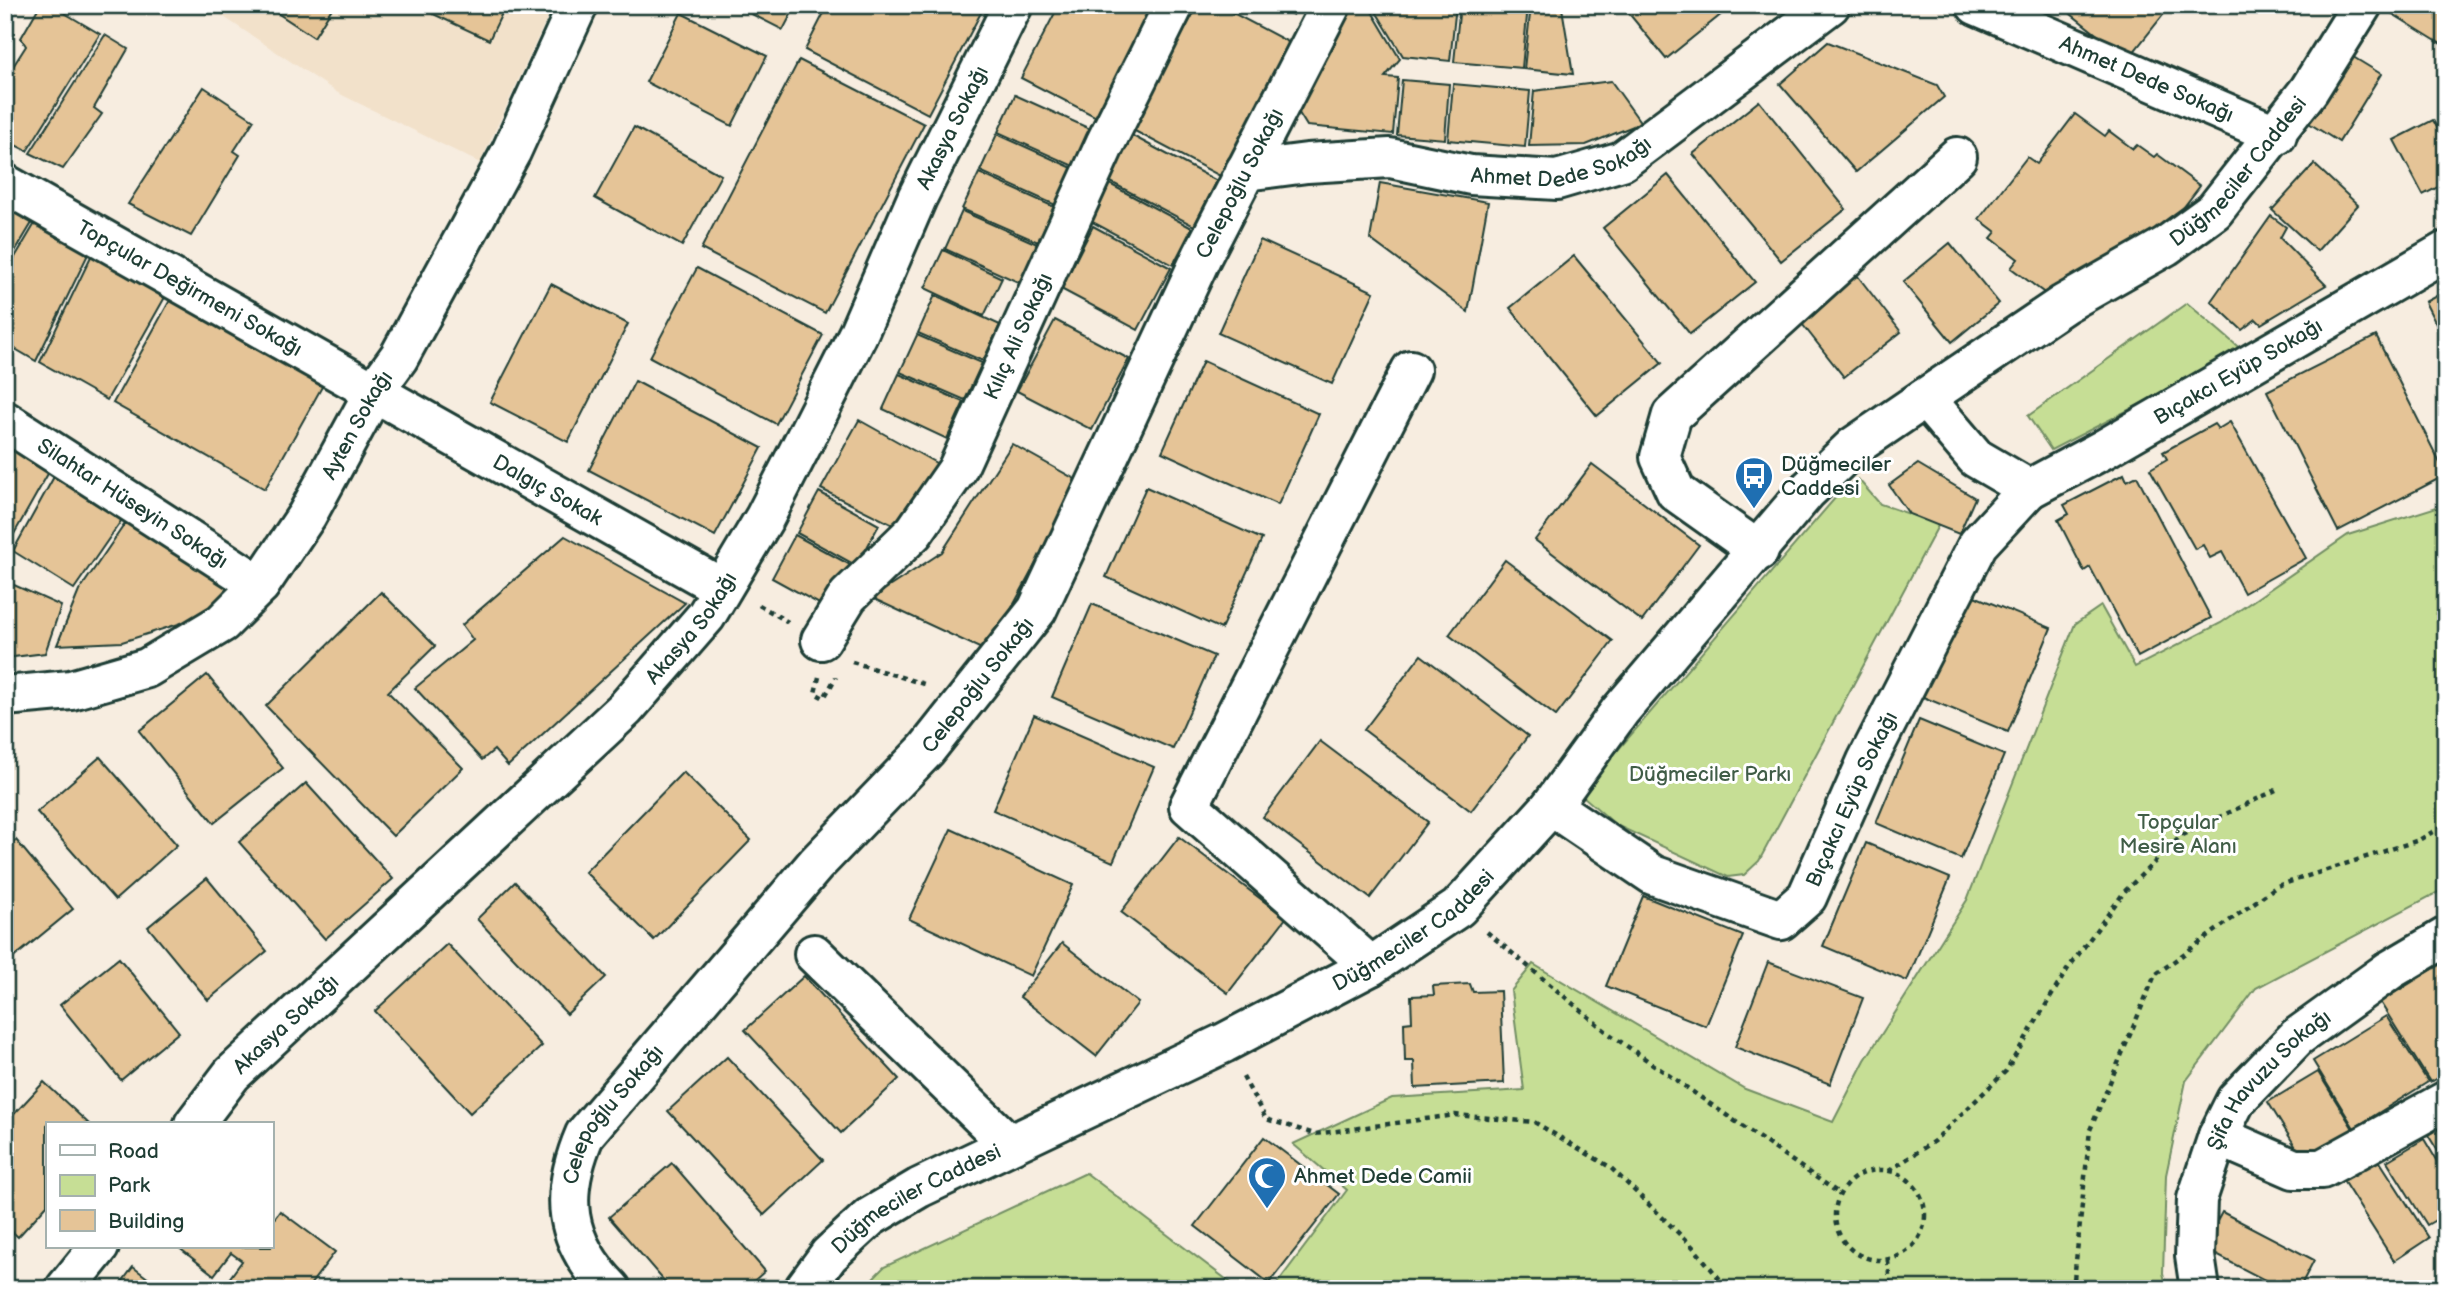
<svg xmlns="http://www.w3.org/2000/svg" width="2451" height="1294" viewBox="0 0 2451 1294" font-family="'Balsamiq Sans',sans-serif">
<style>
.built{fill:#f2e1ca}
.green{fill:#c6de95;stroke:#728e64;stroke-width:2}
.building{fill:#e5c497;stroke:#1f3d34;stroke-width:2}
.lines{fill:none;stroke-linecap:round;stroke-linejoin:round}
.minor-casing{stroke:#1f3d34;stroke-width:44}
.path{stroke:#1f3d34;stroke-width:4.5;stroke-dasharray:5 5;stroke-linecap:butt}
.minor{stroke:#fff;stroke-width:38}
.labels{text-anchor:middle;stroke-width:6;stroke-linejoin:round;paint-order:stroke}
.street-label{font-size:21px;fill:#1f3d34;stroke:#fff}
.poi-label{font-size:21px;fill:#1f3d34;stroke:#fff;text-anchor:start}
.park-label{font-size:21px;fill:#405d47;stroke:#fff}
</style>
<rect width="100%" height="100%" fill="#f7ede0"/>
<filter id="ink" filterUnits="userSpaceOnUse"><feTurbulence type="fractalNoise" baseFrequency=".0143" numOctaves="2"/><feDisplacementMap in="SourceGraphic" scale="14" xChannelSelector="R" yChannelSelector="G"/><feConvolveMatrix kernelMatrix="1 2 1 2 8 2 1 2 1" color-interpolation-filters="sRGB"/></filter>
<g filter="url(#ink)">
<polygon class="built" points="206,5 553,5 480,163 338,93"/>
<g class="green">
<polygon points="2187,303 2243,351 2051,450 2028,416"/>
<polygon points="1858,479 1880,504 1939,524 1759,861 1744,875 1728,877 1616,825 1584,797 1586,787 1836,497"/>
<polygon points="2446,504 2446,888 2256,988 2186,1081 2166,1175 2163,1273 2167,1289 1273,1289 1347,1190 1293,1144 1392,1098 1524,1090 1511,991 1533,964 1745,1089 1833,1122 1865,1060 1967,900 2075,624 2101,606 2135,667 2221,623 2348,535"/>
<polygon points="1086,1173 1239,1289 862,1289 884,1267"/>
</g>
<g class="building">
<polygon points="40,5 51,5 100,34 27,151 5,140 5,79 26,46 21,38"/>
<polygon points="265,5 334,5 314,37"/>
<polygon points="414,5 506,5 489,40"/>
<polygon points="734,5 796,5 783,30"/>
<polygon points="828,5 985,5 928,114 805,50"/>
<polygon points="1059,5 1167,5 1106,122 1021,78"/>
<polygon points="1198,5 1218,5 1290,43 1220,176 1131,129"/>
<polygon points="1274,5 1299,5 1293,15"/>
<polygon points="1348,5 1368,5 1400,59 1385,77 1398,78 1393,134 1307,126 1294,105"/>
<polygon points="1372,5 1456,5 1450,61 1403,56"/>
<polygon points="1460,5 1528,5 1522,68 1454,62"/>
<polygon points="1531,5 1562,8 1573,74 1524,69"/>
<polygon points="1622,5 1733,5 1666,59"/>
<polygon points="2078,5 2171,5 2128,59 2071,14"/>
<polygon points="2395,5 2446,5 2446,47 2391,13"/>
<polygon points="681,13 767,56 732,126 646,82"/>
<polygon points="105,35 128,49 94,108 102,114 63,169 30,153"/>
<polygon points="1828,42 1937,85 1944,97 1856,172 1780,84"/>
<polygon points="2345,52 2381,74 2339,142 2304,120"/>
<polygon points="799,60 924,124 825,313 701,249"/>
<polygon points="1402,80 1449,84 1445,139 1397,135"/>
<polygon points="1611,81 1641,123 1586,145 1529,146 1534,91"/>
<polygon points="1453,84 1530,91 1525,147 1448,140"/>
<polygon points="204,87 254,120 234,151 240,155 191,236 128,204"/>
<polygon points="1015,95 1097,132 1080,169 998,132"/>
<polygon points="1759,101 1846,209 1781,261 1693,154"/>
<polygon points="2075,114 2105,136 2109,131 2133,149 2137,145 2154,157 2157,154 2200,186 2146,256 2062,306 2011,268 2018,259 1991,238 1996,232 1979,219 2027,157 2037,164"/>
<polygon points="2433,120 2446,144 2446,183 2423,195 2394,140"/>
<polygon points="634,127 721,175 682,246 595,198"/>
<polygon points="997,134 1079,171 1062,208 980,171"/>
<polygon points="1129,134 1217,181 1194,226 1105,179"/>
<polygon points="2314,164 2358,205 2317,251 2272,210"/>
<polygon points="979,173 1061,210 1045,245 962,209"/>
<polygon points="1668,175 1755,282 1690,334 1603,228"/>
<polygon points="1104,181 1192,228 1173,265 1085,218"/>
<polygon points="1380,183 1488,202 1468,312 1370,239"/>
<polygon points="5,196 38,213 5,268"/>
<polygon points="962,211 1044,247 1027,286 945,249"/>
<polygon points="40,215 93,244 36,361 5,343 5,274"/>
<polygon points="2271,216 2286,227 2280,238 2326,285 2261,324 2256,319 2242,330 2211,301"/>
<polygon points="1093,226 1171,268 1138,330 1061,289"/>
<polygon points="1260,240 1374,292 1332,384 1218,333"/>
<polygon points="1950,243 1999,303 1952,342 1903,282"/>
<polygon points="96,246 173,283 107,400 40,362"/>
<polygon points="943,250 1002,278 984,316 925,288"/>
<polygon points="1574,256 1662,363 1597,416 1510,308"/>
<polygon points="697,268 823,335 776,424 650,357"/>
<polygon points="1857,275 1901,332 1844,377 1799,320"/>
<polygon points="551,284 628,324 568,442 490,402"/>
<polygon points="2446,291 2446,344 2425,302"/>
<polygon points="935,295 1000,325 983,361 918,333"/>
<polygon points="170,300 323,385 265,489 113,403"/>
<polygon points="1055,320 1129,359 1092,430 1017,391"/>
<polygon points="917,335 982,363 965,400 900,372"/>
<polygon points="2376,336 2446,475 2338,531 2267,391"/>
<polygon points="1203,361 1319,414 1278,505 1162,452"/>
<polygon points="899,374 964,402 947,439 883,409"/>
<polygon points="635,381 762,448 715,536 589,470"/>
<polygon points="859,420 945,468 901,529 821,489"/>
<polygon points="2230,422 2306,558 2244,593 2222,552 2210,558 2203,545 2195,549 2150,469 2167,459 2163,452 2214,424 2218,429"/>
<polygon points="5,431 54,463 5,550"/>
<polygon points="1012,444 1080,482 988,652 872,598 942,552"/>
<polygon points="61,464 130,508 74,589 13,551"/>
<polygon points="1592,464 1699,545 1642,621 1535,540"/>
<polygon points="1918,464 1975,498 1959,534 1909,514 1889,485"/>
<polygon points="2124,474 2127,481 2137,476 2211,618 2138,657 2090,567 2084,571 2058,520 2069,514 2064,505"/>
<polygon points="1146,487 1262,539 1221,629 1106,577"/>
<polygon points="819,492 879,525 857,566 797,533"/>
<polygon points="135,509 236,573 210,614 122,642 57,645 79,591"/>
<polygon points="795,535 856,568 832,611 772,578"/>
<polygon points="565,536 685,603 508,766 494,750 482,760 415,688 473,640 462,625"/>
<polygon points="1505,560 1613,641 1556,716 1449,635"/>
<polygon points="5,581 61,606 45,653 5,658"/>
<polygon points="381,592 435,646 388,692 463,768 393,836 266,706"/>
<polygon points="1967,593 2051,628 2008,732 1923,697"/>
<polygon points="1092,604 1214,656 1173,749 1052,697"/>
<polygon points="1421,655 1528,736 1471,811 1364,730"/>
<polygon points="207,675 283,768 214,823 139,731"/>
<polygon points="1034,715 1154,767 1113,862 993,810"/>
<polygon points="1919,720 2004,755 1961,859 1876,823"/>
<polygon points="1320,741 1428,822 1370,898 1263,817"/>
<polygon points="100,757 177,845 115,900 37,812"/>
<polygon points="683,772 751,840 654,940 585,872"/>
<polygon points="306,783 393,879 325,939 239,842"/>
<polygon points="951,829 1073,885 1031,976 909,919"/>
<polygon points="1179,837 1286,918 1228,993 1121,912"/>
<polygon points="16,840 73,909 12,959 5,951 5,849"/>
<polygon points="1866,843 1950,878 1907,981 1823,946"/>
<polygon points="207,878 267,951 208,1000 148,927"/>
<polygon points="515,882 606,977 567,1014 477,919"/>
<polygon points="1643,896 1743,936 1706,1026 1606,986"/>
<polygon points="1062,943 1138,1003 1096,1056 1020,997"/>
<polygon points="447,944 542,1046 470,1113 375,1011"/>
<polygon points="119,958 179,1032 121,1080 60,1005"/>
<polygon points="2446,961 2446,1073 2430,1082 2380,1002"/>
<polygon points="1768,962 1863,998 1830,1084 1735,1047"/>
<polygon points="804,976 899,1079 841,1133 745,1030"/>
<polygon points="1470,984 1473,992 1500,991 1504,1083 1415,1088 1414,1061 1405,1061 1404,1023 1412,1022 1411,996 1434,995 1433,986"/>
<polygon points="2386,1016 2428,1082 2354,1128 2313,1061"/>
<polygon points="727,1057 823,1160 764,1215 668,1111"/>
<polygon points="2318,1072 2355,1132 2305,1162 2268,1102"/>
<polygon points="44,1082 89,1124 47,1124 47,1205 18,1237 5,1225 5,1124"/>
<polygon points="2446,1123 2446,1164 2428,1135"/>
<polygon points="1264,1137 1339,1194 1269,1283 1195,1226"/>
<polygon points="2424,1139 2446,1176 2446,1214 2427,1225 2387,1161"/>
<polygon points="2375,1154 2429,1238 2394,1261 2340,1176"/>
<polygon points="672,1163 765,1271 745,1289 671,1289 609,1217"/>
<polygon points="280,1211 335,1252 307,1289 233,1289 226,1283 242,1261 231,1253 214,1275 178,1247 271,1247 271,1223"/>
<polygon points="2222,1212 2314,1260 2299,1289 2282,1289 2203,1248"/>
<polygon points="133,1267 162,1289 117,1289"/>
</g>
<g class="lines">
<defs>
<g id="minor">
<path id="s1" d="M1976,5l301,130"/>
<path id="s2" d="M1245,171l62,-8 83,-5 81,17 86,5 65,-19 208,-156"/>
<path id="s3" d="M5,184l717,404"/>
<path id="s4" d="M1925,398l51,60 53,31 75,-40 342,-198"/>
<path id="s5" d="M5,421l255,164"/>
<polyline points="1759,551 1676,492 1660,457 1672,415 1957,157"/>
<path id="s6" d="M821,640l27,-44 66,-64 43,-62 148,-326 69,-139"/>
<path id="s7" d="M5,696l66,-6 76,-22 75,-45 38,-38 47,-70 68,-125 24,-33 112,-205 67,-147"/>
<path id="s8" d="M1551,806l102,69 128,45 26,-23 60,-136 111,-217 51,-55"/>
<polyline points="814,954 1009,1144"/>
<polyline points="1371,966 1189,806 1411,370"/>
<path id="s9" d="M194,1124l38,-50 393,-365 81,-93 59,-99 44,-86 49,-97 59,-136 96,-193"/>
<polyline points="2218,1136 2294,1169 2322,1169 2446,1101"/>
<polyline points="65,1289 99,1247"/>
<path id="s10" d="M611,1289c-48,-49 -52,-94 -26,-155l231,-270 110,-114 111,-140 165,-354 129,-251"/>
<path id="s11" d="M804,1289l25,-34 41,-38 49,-29 305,-145 147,-77 87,-58 93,-102 69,-95 187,-220 46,-44 72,-49 139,-94 102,-58 48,-35 95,-121 53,-85"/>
<path id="s12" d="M2200,1289l-5,-33 2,-57 21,-63 18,-36 61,-63 93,-67 56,-33"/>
</g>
</defs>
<use href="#minor" class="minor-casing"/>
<g class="path">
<polyline points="759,605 788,622"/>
<polyline points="852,662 927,685"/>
<polyline points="819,677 815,693 824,698 836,677"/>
<polyline points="1487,932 1608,1033 1840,1194"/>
<polyline points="1243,1077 1266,1119 1315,1134 1455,1115 1534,1122 1610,1167 1693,1247 1728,1289"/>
<circle cx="1880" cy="1215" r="45"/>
<polyline points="1889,1171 1934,1141 2006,1071 2067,970 2125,891 2182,835 2276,790"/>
<polyline points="1888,1260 1890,1289"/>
<polyline points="2073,1289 2090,1130 2155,975 2277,886 2419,840 2446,824"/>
</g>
<use href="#minor" class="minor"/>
</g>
</g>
<defs>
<symbol id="bus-pin" viewBox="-11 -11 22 30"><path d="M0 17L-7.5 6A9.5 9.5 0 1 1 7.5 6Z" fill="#1f6fb2" stroke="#fff"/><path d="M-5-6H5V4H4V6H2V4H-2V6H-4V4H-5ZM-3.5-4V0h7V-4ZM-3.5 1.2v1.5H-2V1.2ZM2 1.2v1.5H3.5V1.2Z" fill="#fff"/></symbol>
<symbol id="mosque-pin" viewBox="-11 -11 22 30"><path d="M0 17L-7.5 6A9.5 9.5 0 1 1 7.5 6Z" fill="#1f6fb2" stroke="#fff"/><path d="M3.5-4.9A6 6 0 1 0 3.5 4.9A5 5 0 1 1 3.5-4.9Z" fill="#fff"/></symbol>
</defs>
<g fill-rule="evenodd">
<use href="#bus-pin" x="1732" y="454" width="44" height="60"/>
<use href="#mosque-pin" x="1245" y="1154" width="44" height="60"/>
</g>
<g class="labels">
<g class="street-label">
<text dy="7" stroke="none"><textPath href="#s1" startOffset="186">Ahmet Dede Sokağı</textPath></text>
<text dy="7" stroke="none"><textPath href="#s9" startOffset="1270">Akasya Sokağı</textPath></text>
<text dy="7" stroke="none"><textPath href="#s2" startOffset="322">Ahmet Dede Sokağı</textPath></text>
<text dy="7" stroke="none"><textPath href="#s11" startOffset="1848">Düğmeciler Caddesi</textPath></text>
<text dy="7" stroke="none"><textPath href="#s10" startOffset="1334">Celepoğlu Sokağı</textPath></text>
<text dy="7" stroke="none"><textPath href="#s3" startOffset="212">Topçular Değirmeni Sokağı</textPath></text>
<text dy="7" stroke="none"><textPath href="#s6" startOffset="366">Kılıç Ali Sokağı</textPath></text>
<text dy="7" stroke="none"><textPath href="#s4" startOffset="380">Bıçakcı Eyüp Sokağı</textPath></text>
<text dy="7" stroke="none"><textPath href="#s7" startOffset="474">Ayten Sokağı</textPath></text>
<text dy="7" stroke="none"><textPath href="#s3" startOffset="623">Dalgıç Sokak</textPath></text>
<text dy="7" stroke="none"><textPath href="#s5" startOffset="152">Silahtar Hüseyin Sokağı</textPath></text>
<text dy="7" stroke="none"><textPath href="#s9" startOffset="704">Akasya Sokağı</textPath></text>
<text dy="7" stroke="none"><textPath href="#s10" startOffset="766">Celepoğlu Sokağı</textPath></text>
<text dy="7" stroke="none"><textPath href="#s8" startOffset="401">Bıçakcı Eyüp Sokağı</textPath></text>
<text dy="7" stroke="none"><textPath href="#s11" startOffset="714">Düğmeciler Caddesi</textPath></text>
<text dy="7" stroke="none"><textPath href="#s9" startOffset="136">Akasya Sokağı</textPath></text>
<text dy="7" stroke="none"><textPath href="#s12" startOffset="233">Şifa Havuzu Sokağı</textPath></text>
<text dy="7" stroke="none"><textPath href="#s10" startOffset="200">Celepoğlu Sokağı</textPath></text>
<text dy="7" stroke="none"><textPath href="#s11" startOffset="147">Düğmeciler Caddesi</textPath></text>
</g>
<g class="poi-label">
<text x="1781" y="471">Düğmeciler<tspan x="1781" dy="24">Caddesi</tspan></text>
<text x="1294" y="1183">Ahmet Dede Camii</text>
</g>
<g class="park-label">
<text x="1710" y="781">Düğmeciler Parkı</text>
<text x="2178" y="829">Topçular<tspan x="2178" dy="24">Mesire Alanı</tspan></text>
</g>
</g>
<rect width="2451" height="1294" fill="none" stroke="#fff" stroke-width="28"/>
<rect x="14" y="14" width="2423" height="1266" fill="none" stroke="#1f3d34" stroke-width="2.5" filter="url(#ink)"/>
<rect x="46" y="1122" width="228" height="126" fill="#ffffff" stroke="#a5b1ae" stroke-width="2"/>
<rect x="60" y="1145" width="35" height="10" fill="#ffffff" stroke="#a5b1ae" stroke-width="2"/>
<text x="108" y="1158" font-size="21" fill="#1f3d34">Road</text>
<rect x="60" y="1175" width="35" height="21" fill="#c6de95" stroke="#a5b1ae" stroke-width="2"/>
<text x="108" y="1192" font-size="21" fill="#1f3d34">Park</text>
<rect x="60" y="1210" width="35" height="21" fill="#e5c497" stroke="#a5b1ae" stroke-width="2"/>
<text x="108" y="1228" font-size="21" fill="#1f3d34">Building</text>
</svg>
